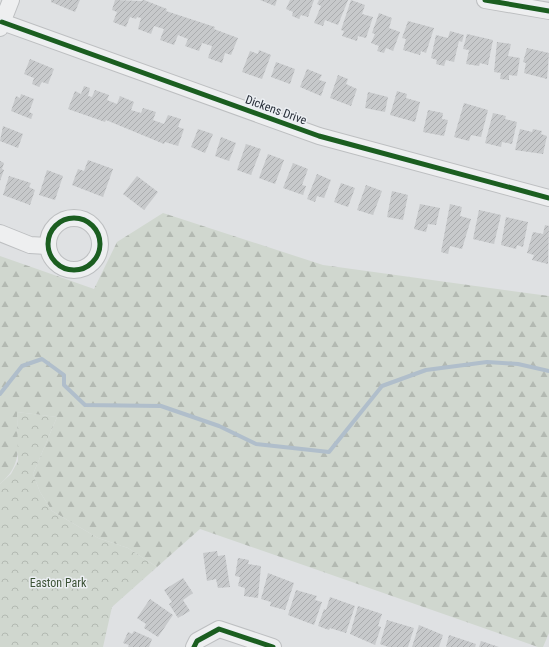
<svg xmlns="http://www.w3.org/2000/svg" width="549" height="647" viewBox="0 0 549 647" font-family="'Roboto Condensed',sans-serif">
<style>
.forest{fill:url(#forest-firs)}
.park{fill:url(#park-crowns)}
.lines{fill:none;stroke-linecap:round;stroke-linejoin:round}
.stream{stroke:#b0becb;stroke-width:4}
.building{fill:url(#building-hatch)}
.minor-casing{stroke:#bdbfc1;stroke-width:18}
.minor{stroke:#eeeff0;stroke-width:16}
.cycleway-casing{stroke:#eceff3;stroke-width:8}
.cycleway{stroke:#1b5e20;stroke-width:5}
.labels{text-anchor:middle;stroke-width:3;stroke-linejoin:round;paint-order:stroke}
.street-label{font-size:12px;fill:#282f39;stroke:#eceff3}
.park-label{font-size:12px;fill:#3d5337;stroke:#eceff3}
</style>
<defs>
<pattern id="forest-firs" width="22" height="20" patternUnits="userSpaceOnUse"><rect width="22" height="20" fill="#d0d7cf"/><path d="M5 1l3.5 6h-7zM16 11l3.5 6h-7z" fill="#b3b9b2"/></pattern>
<pattern id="park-crowns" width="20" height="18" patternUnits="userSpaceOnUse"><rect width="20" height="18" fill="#d0d7cf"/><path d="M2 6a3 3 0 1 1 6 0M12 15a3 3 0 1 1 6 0" fill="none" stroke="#b3b9b2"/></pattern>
<pattern id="building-hatch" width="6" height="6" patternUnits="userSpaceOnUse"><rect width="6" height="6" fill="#c7c9cb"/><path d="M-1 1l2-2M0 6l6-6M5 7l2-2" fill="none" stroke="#abadaf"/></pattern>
</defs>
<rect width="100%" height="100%" fill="#dfe1e3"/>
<path class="forest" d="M163,213l160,52 226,31v337l-6,14h-5l-338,-118 -43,38 -29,-19 -30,-10 -46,-27 -12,-19 -7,-18 24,-57 -40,-5c0,31 8,50 -17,72v-228l94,33 23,-47z"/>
<polygon class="park" points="17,412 57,417 33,474 40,492 52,511 98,538 128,548 157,567 112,607 103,647 0,647 0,484 11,474 18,461"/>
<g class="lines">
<polyline class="stream" points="0,394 22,366 42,359 64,375 64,385 85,405 161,406 219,426 256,444 329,452 382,386 426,370 487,362 518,364 549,371"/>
</g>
<g class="building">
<polygon points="51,0 80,0 75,12 51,2"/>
<polygon points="115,0 141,1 144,0 167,9 166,11 215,27 214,29 238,38 231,55 225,53 222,63 208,58 212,46 202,43 199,51 185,46 188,39 178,35 174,45 160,40 164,29 154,26 151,34 138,29 141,18 137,17 136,19 130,17 126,27 113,22 117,12 112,10"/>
<polygon points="260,0 277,0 275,6"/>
<polygon points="290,0 314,0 308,17 301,15 299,19 292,16 293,12 286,9"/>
<polygon points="319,0 348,0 338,25 325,20 323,26 314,23 321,6 317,4"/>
<polygon points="351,0 365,5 362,14 373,17 366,38 358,36 357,41 342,36 344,31 341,30"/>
<polygon points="379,13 392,18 389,28 400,32 393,51 386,48 384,53 377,51 379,46 371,43 375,34 372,33"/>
<polygon points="408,21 434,28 426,53 421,51 420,55 403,50 406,39 402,38"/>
<polygon points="450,31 464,35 462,42 459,41 454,62 446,60 444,66 436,64 437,60 431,58 436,35 448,38"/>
<polygon points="467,34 493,40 488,65 480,63 479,66 466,64 469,50 463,49"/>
<polygon points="497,42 511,44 508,56 520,58 517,76 509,75 509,80 500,79 501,73 494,72"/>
<polygon points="527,48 549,53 547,79 524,73 526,63 523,62"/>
<polygon points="259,50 271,55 262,79 242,72 250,51 258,54"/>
<polygon points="30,59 54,69 48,84 42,82 39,87 32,84 34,78 24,74"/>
<polygon points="276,62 295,69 290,84 271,77"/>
<polygon points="307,69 322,75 319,80 326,82 321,96 300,87"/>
<polygon points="338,75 348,79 346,84 357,89 351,106 330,98"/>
<polygon points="84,86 90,88 88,96 92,97 95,90 109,95 107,100 117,104 120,96 134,102 131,110 141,113 143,108 156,112 153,120 164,124 168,115 181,119 178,127 184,129 178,146 165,142 164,144 106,120 105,122 68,109 75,91 81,94"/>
<polygon points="397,91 407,94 406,98 420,102 415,122 390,115"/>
<polygon points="368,92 388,97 385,112 365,108"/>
<polygon points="21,94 34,99 29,112 33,114 31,119 11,111 16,96 20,98"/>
<polygon points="464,103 488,110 481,137 471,135 469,141 454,137"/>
<polygon points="428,110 443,113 442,119 448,120 444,136 423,132"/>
<polygon points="493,113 506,116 505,119 517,122 512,144 502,142 501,147 485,143"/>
<polygon points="3,126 23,134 18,148 0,141"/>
<polygon points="198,129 213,134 205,153 191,147"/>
<polygon points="520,129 532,132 533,129 542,131 541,134 547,136 543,154 515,150"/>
<polygon points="221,137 236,143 229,161 215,156"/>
<polygon points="246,144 261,149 251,175 237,170"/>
<polygon points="268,154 284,160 275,184 259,178"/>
<polygon points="88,160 113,169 103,197 72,185 78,169 84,171"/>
<polygon points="0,161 4,163 2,169 4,170 0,181"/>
<polygon points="293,163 308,169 302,185 306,186 303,195 283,188"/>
<polygon points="47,170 63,176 55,200 39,195"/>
<polygon points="317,174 331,180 324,198 317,196 315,202 307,199"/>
<polygon points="9,176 31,183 29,187 35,190 30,205 3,195"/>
<polygon points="137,176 158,192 144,210 123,194"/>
<polygon points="341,183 355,188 348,207 334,202"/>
<polygon points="366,185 382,191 373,215 357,210"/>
<polygon points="392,191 408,195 403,220 387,217"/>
<polygon points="420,204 440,208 436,225 428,224 426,232 414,229"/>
<polygon points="450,204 462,207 460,216 471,219 462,249 450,246 448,254 441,252"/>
<polygon points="479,210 501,215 494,244 473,239"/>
<polygon points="506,217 528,222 523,247 517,245 516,249 501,245"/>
<polygon points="545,225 549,226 548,264 532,260 534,255 527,253 533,232 543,234"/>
<polygon points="217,551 218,556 225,555 230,587 218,588 216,579 207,581 203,553"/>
<polygon points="238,558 249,560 248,564 261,566 258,598 244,596 245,588 238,586 240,577 235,576"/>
<polygon points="268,573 294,583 285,610 270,606 271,602 261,599"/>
<polygon points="183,578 193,593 183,600 190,611 178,618 169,604 172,602 164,590"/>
<polygon points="296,590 317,596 315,600 322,602 314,625 288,615"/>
<polygon points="330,597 355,606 346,633 330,628 329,630 318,626 324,609 326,610"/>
<polygon points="150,599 173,615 158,637 144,628 146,624 137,618"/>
<polygon points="358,606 382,614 378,626 381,627 375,645 350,634"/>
<polygon points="387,620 414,628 408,647 388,647 380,644"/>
<polygon points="419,625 443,635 439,647 412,647"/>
<polygon points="134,631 152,639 149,647 128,647 129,645 123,643 128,632 132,634"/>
<polygon points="449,635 476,644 475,647 446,647"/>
<polygon points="481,641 499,647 479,647"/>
</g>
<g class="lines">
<defs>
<g id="minor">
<polyline points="485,0 549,11"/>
<polyline points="2,22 319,136 549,198"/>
<polyline points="0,28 11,0"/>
<circle cx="74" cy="244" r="26"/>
<polyline points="0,233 30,245 47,246"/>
<polyline points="194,647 197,641 219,629 273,647"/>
</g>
</defs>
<use href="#minor" class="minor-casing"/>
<use href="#minor" class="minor"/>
<defs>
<g id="cycleway">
<polyline points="485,0 549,11"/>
<polyline points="2,22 319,136 549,198"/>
<circle cx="74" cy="244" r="26"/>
<polyline points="194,647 197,641 219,629 273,647"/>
</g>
</defs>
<use href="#cycleway" class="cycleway-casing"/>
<use href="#cycleway" class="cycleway"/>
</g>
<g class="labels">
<g class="street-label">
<text transform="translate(276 110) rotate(20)" y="4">Dickens Drive</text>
</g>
<g class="park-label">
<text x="58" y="587">Easton Park</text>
</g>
</g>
</svg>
